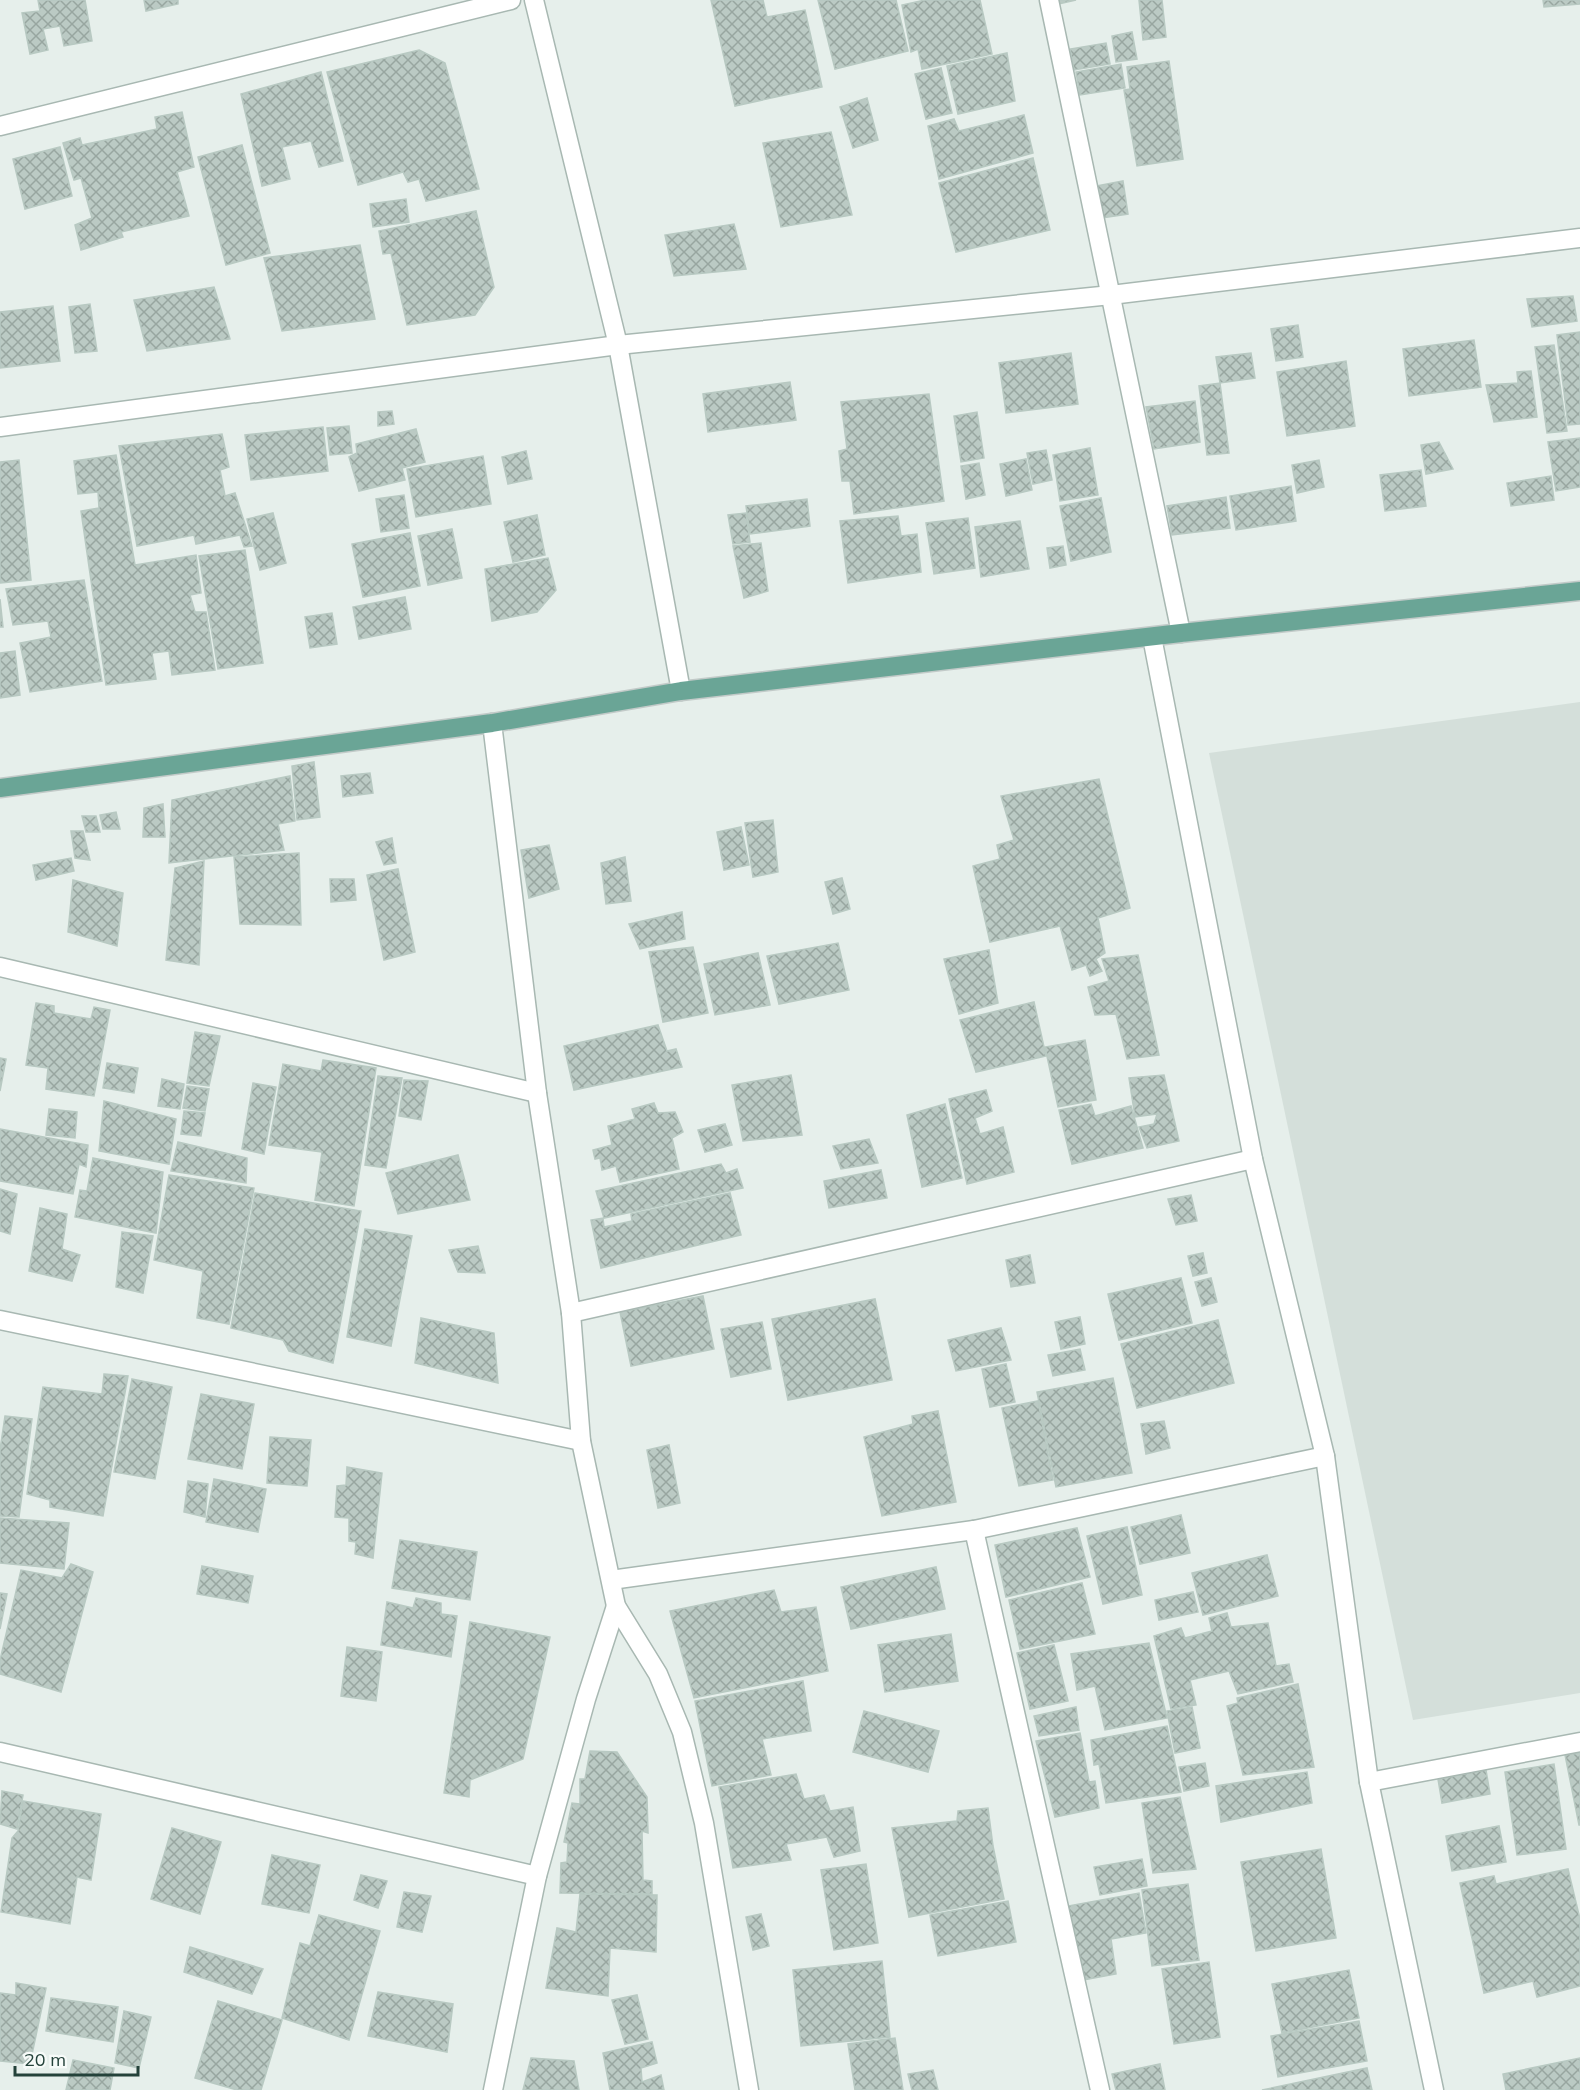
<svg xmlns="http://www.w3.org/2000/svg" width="1580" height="2090" viewBox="0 0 1580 2090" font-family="Mulish,sans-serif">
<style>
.built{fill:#d4dfda}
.building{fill:url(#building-cross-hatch);stroke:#b8c9c2;stroke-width:1.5}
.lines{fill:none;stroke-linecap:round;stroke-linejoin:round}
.minor-casing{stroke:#a8b8b2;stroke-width:21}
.primary-casing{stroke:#c2cac8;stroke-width:21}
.minor{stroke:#fff;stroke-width:18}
.primary{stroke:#6aa596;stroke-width:18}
</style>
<defs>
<pattern id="building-cross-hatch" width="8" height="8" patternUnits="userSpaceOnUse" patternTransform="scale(1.5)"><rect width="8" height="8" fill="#bbcac4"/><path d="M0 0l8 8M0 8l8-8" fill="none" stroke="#98a6a0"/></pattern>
</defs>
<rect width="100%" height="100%" fill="#e6efeb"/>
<polygon class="built" points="1580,702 1580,1693 1413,1720 1209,753"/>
<g class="building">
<polygon points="38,0 85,0 92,41 64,46 60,26 43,29 48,50 30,54 22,13 40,11"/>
<polygon points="144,0 178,0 178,4 146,11"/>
<polygon points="711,0 763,0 767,17 805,10 822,87 735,106"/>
<polygon points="818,0 896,0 908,51 835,69"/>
<polygon points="925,0 980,0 992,54 922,69 918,49 911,52 902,5"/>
<polygon points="1057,0 1076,0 1058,4"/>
<polygon points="1139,0 1162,0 1166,37 1143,40"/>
<polygon points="1543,0 1580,0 1580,4 1544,7"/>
<polygon points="1132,32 1137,59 1116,62 1112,36"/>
<polygon points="1106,43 1110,64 1074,70 1070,49"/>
<polygon points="419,50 445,63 479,189 426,201 419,179 408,182 403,172 358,185 327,72"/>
<polygon points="1007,53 1015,101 958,114 947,66"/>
<polygon points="1169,61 1183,159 1137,166 1124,90 1130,89 1127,67"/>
<polygon points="1121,64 1125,88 1080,95 1076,72"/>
<polygon points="941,68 952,113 926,119 915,74"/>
<polygon points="321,72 343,161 319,167 311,141 282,147 290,179 262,186 241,94"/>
<polygon points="867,98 878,140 853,148 840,107"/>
<polygon points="182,112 194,167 177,172 189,216 121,232 123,237 81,250 75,225 92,218 81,178 74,180 63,143 80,138 82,145 157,129 155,117"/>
<polygon points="1024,115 1033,153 939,179 928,126 954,119 959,131"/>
<polygon points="831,132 852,215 781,227 763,143"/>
<polygon points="242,145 270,253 226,265 198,157"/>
<polygon points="60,147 72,196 25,209 13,159"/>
<polygon points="1033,158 1050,230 956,252 939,183"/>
<polygon points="1123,181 1128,214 1102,218 1096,186"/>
<polygon points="406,199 409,222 373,227 370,204"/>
<polygon points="476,211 494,287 475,315 407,325 391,253 383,254 379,231"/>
<polygon points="734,224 746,269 674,276 665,235"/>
<polygon points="360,245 375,319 282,331 264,258"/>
<polygon points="214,287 230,339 147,351 134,300"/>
<polygon points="1573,296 1577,321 1532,327 1527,299"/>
<polygon points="90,304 97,351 75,353 69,307"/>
<polygon points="53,306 60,361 0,368 0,312"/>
<polygon points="1298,325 1303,357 1276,361 1271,329"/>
<polygon points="1580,332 1580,424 1568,425 1557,335"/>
<polygon points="1474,340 1481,387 1409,396 1403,349"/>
<polygon points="1554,345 1567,431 1547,433 1535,347"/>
<polygon points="1071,353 1078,404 1006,413 999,363"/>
<polygon points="1251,353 1255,378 1220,383 1216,357"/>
<polygon points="1346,361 1355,426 1287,436 1277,372"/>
<polygon points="1531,371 1537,417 1494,422 1486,385 1518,383 1517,372"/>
<polygon points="790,382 796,420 708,432 703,394"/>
<polygon points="1220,383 1229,453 1207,455 1199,386"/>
<polygon points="929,394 944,501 854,514 850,481 842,481 839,451 847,449 841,402"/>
<polygon points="1195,401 1200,442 1154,449 1146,407"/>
<polygon points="392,411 394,424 378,426 378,412"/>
<polygon points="977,412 984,458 961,462 954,416"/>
<polygon points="349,426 352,453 330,455 327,428"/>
<polygon points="323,427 328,471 251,480 245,435"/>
<polygon points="416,429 425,462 402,468 405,480 359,491 349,457 357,453 356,444"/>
<polygon points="222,434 229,467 220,470 225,496 235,493 252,546 244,547 240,535 196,544 194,535 137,546 119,446"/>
<polygon points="1580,438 1580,487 1556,491 1548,442"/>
<polygon points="1439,442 1453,469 1426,474 1421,445"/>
<polygon points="1090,448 1098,495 1060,501 1053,455"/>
<polygon points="1046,450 1052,480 1033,484 1027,453"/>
<polygon points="526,451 532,479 508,484 502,457"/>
<polygon points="116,455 135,565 196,555 201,593 190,595 195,612 206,612 215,670 172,675 169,651 152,653 156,679 106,685 81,511 99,508 98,492 78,494 74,461"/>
<polygon points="483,456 491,504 416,517 407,469"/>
<polygon points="1026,459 1032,490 1006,496 1000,464"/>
<polygon points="19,460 31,580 0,583 0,462"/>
<polygon points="1319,460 1324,487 1297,493 1292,465"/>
<polygon points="979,463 985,495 966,499 961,466"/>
<polygon points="1421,470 1426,506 1385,511 1380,475"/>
<polygon points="1551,476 1554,500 1511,506 1507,483"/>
<polygon points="1291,486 1296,521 1236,530 1230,496"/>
<polygon points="404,495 409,528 381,532 376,499"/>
<polygon points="1226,497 1230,528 1172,535 1167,506"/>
<polygon points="1101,498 1111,552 1071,561 1060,506"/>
<polygon points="807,499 810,526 750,534 746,506"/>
<polygon points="273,513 286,563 260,570 247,519"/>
<polygon points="746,513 750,542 733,544 728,515"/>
<polygon points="537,515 545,555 513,562 504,522"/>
<polygon points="898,516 901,536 917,534 921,572 848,583 840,521"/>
<polygon points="968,518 975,568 934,574 926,523"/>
<polygon points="1020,521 1029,569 981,577 975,527"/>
<polygon points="452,529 462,578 428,585 418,536"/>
<polygon points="410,533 420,586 363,597 352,544"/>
<polygon points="761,543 768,591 744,598 733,546"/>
<polygon points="1063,546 1066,565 1050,568 1047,548"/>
<polygon points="245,550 263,663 218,669 199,556"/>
<polygon points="548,558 556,590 537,612 492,621 485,569"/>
<polygon points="84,580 102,681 30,692 20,643 51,637 48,621 13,625 6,589"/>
<polygon points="405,597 411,629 359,639 353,607"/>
<polygon points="0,599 3,627 0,627"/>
<polygon points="332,613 337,644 310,648 305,617"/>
<polygon points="15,651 20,695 0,698 0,653"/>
<polygon points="314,762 320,817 297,820 292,766"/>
<polygon points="370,773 373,793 343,797 341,776"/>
<polygon points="290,776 295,821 278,824 284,850 169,863 172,800"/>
<polygon points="1099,779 1130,908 1098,918 1105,953 1096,959 1102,971 1090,976 1086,965 1072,970 1060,926 990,942 973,866 1000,859 997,845 1014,840 1001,796"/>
<polygon points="163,804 165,837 143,837 144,808"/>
<polygon points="116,812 120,829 103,829 100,815"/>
<polygon points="82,816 96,816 100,832 86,832"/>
<polygon points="773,820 778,872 753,877 745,823"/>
<polygon points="741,827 749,865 724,870 717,832"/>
<polygon points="71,831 83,831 90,860 75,858"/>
<polygon points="392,838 396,863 384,865 376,842"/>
<polygon points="549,845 559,889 529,898 521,850"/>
<polygon points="299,853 301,925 240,924 234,857"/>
<polygon points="625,857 631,901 606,904 601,863"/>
<polygon points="71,858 74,871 36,880 33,865"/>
<polygon points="204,861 199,965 166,960 175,868"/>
<polygon points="398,869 415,952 384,960 367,875"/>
<polygon points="842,878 850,909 833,914 825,882"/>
<polygon points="330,879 354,879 356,900 331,902"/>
<polygon points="73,880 123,893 117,946 68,932"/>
<polygon points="682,912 685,939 640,949 629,924"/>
<polygon points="838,943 849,990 779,1004 767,956"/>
<polygon points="693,947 708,1013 663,1022 649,952"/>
<polygon points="989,950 998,1003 959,1014 944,959"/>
<polygon points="758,953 770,1005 715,1015 704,964"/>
<polygon points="1138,955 1159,1055 1127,1059 1116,1014 1095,1015 1088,987 1109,981 1102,959"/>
<polygon points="1034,1002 1046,1056 976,1072 960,1020"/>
<polygon points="36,1003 54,1006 54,1013 91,1019 94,1007 110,1010 94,1096 46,1089 48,1068 26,1065"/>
<polygon points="658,1025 667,1051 676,1049 682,1067 574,1090 564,1046"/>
<polygon points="195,1032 220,1036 209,1086 187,1083"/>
<polygon points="1085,1040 1096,1100 1058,1107 1045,1047"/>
<polygon points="0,1058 6,1059 0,1091"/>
<polygon points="323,1060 376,1068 354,1206 315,1200 322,1152 269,1145 283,1064 321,1071"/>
<polygon points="107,1063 138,1068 134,1093 103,1088"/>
<polygon points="791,1075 802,1135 743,1141 732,1085"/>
<polygon points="1164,1075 1179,1141 1147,1148 1139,1127 1154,1124 1157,1114 1135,1117 1129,1078"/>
<polygon points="378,1076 402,1078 386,1168 365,1165"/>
<polygon points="162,1079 184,1084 180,1109 158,1106"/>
<polygon points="404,1080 428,1081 421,1120 399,1116"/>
<polygon points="253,1083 276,1087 264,1154 242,1149"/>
<polygon points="187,1086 209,1089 205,1111 183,1108"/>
<polygon points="986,1090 992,1111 975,1118 980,1134 1003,1127 1014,1172 967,1184 949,1099"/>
<polygon points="104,1101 176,1119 169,1164 99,1151"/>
<polygon points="654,1103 658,1113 675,1112 683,1132 672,1138 679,1169 620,1182 616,1166 602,1170 600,1158 595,1159 593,1150 612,1145 608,1126 635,1119 632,1109"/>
<polygon points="945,1104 962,1178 922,1187 907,1115"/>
<polygon points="1091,1104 1095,1116 1131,1106 1143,1148 1072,1164 1059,1110"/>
<polygon points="49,1109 77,1112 75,1138 46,1135"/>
<polygon points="184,1111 205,1113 201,1136 181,1134"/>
<polygon points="725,1124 732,1145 705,1152 698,1130"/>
<polygon points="0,1129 88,1145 86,1167 79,1164 73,1194 0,1181"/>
<polygon points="869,1139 878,1163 841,1169 833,1146"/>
<polygon points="178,1142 247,1158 246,1183 171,1171"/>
<polygon points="458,1155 470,1200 398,1214 386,1173"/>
<polygon points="93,1158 163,1172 156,1233 75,1217 80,1190 87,1191"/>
<polygon points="721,1164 726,1173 737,1169 743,1188 604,1218 596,1191"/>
<polygon points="881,1170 887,1198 829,1208 824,1181"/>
<polygon points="169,1175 254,1188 229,1324 197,1318 203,1271 154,1260"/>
<polygon points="0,1189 17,1194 10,1234 0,1231"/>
<polygon points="255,1193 361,1211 333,1363 289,1351 283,1340 231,1328"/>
<polygon points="730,1193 741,1235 601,1268 591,1220 603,1218 604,1227 632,1221 631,1214"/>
<polygon points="1191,1195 1197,1221 1176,1225 1168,1199"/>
<polygon points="40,1208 67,1214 62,1249 80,1255 72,1281 29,1271"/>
<polygon points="365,1229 412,1236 391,1346 347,1337"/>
<polygon points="122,1232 153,1236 143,1293 116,1287"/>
<polygon points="478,1246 485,1273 458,1272 449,1250"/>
<polygon points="1203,1253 1207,1273 1193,1276 1188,1256"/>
<polygon points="1030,1255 1035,1283 1011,1287 1006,1260"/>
<polygon points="1181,1278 1192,1323 1119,1340 1108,1294"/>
<polygon points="1211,1278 1217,1302 1202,1306 1195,1282"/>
<polygon points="703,1296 714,1349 631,1366 620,1312"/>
<polygon points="875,1299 892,1380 788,1400 772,1319"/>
<polygon points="1080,1317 1085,1344 1061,1349 1055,1322"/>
<polygon points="421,1318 494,1333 498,1383 415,1363"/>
<polygon points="1218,1320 1234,1383 1137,1408 1121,1344"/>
<polygon points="762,1322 771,1369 731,1377 721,1329"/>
<polygon points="1001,1328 1011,1360 956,1371 948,1340"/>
<polygon points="1080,1349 1085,1370 1053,1376 1048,1355"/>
<polygon points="1006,1364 1015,1402 990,1407 982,1369"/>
<polygon points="104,1374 128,1376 103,1516 50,1507 50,1500 27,1494 43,1387 102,1394"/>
<polygon points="1113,1378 1132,1473 1056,1487 1037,1392"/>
<polygon points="132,1379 172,1387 155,1479 114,1472"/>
<polygon points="201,1394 254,1404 242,1469 188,1459"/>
<polygon points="1038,1401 1053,1480 1019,1486 1002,1408"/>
<polygon points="938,1411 956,1502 882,1516 864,1437 913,1424 912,1416"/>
<polygon points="5,1416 32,1419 19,1517 0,1516 0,1450"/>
<polygon points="1164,1421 1170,1448 1146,1454 1141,1424"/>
<polygon points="270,1437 311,1440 307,1486 267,1483"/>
<polygon points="669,1445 680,1503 658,1508 647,1450"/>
<polygon points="347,1467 382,1473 373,1558 355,1554 356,1542 349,1541 349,1518 335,1517 337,1486 346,1485"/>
<polygon points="214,1479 266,1489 258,1532 206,1522"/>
<polygon points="188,1481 208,1484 205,1517 184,1512"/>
<polygon points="1181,1515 1190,1553 1140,1564 1131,1527"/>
<polygon points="0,1518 69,1523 64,1569 0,1563"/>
<polygon points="1127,1527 1142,1595 1103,1604 1087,1536"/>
<polygon points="1077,1528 1090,1577 1006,1597 995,1545"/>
<polygon points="400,1540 477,1552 470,1600 392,1588"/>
<polygon points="1267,1555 1278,1596 1203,1615 1192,1573"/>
<polygon points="71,1564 93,1572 61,1692 0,1674 0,1660 21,1570 62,1578"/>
<polygon points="202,1566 253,1576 248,1603 197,1594"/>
<polygon points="936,1567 945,1609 851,1629 841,1587"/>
<polygon points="1082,1583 1095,1634 1020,1649 1009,1600"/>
<polygon points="774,1590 781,1612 816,1607 828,1671 694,1698 670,1611"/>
<polygon points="1193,1592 1198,1612 1159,1620 1155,1600"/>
<polygon points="0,1593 7,1594 0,1629"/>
<polygon points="416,1598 441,1603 441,1614 457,1616 451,1657 381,1645 387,1602 413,1608"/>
<polygon points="1227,1613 1231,1627 1268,1623 1276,1666 1289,1664 1293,1682 1238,1694 1229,1671 1190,1680 1196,1705 1171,1709 1154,1636 1181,1628 1185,1638 1212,1631 1209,1618"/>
<polygon points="470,1622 550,1637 523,1759 470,1780 469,1797 444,1793"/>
<polygon points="951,1634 958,1681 885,1692 878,1645"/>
<polygon points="1149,1643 1167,1718 1105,1730 1095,1686 1077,1690 1071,1654"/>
<polygon points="1054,1645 1068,1701 1030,1709 1017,1653"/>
<polygon points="347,1647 382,1652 376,1701 341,1696"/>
<polygon points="803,1681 811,1731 762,1739 771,1775 712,1786 695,1701"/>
<polygon points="1298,1684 1314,1767 1243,1775 1227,1706 1238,1703 1237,1698"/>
<polygon points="1076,1707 1079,1730 1039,1736 1034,1716"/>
<polygon points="1192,1707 1200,1748 1175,1753 1167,1711"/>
<polygon points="864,1711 939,1731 928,1772 853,1752"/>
<polygon points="1167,1726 1181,1792 1106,1803 1099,1764 1094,1765 1091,1740"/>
<polygon points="1080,1733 1089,1782 1095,1781 1099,1808 1055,1817 1036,1741"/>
<polygon points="590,1751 617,1752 647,1797 648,1833 642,1831 643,1880 652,1881 652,1894 560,1893 561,1863 567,1862 568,1843 564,1842 572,1803 580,1804 580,1779 585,1779"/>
<polygon points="1580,1753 1580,1825 1579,1825 1565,1755"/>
<polygon points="1205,1763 1209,1786 1184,1791 1179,1767"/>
<polygon points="1554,1764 1566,1849 1517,1855 1505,1772"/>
<polygon points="1486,1770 1490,1794 1442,1803 1438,1779"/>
<polygon points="1307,1772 1312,1803 1221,1822 1216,1786"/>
<polygon points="796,1774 804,1799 824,1795 830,1811 853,1807 860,1851 834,1857 827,1837 786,1844 791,1860 733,1868 719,1787"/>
<polygon points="2,1791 23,1795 17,1829 0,1824"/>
<polygon points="1180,1797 1196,1869 1153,1873 1142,1803"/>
<polygon points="23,1801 101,1814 91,1880 77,1877 70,1924 1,1912 12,1838 18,1831"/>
<polygon points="988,1808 993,1846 1004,1899 909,1917 892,1828 957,1821 958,1811"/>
<polygon points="1499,1826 1506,1862 1452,1871 1446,1836"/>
<polygon points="172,1828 221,1842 200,1914 151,1899"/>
<polygon points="1321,1849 1336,1938 1256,1951 1241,1862"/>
<polygon points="272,1855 320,1865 309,1913 262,1904"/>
<polygon points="1142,1859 1147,1886 1100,1895 1094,1867"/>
<polygon points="866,1864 878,1943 834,1950 821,1870"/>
<polygon points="1568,1869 1580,1919 1580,1986 1537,1997 1533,1981 1484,1993 1460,1883 1494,1876 1496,1884"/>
<polygon points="361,1875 387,1881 378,1908 354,1900"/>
<polygon points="1188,1884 1199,1960 1152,1966 1142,1890"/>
<polygon points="404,1892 431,1896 422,1932 397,1927"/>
<polygon points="1139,1893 1146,1933 1111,1939 1116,1974 1084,1980 1068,1906"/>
<polygon points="580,1894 657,1895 656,1952 610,1948 608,1996 546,1988 557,1928 576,1932"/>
<polygon points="1008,1901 1016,1942 938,1956 930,1915"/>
<polygon points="761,1914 769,1946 753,1950 746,1917"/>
<polygon points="319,1915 380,1931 349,2040 282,2018 300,1943 310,1946"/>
<polygon points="190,1947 263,1969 252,1994 184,1972"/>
<polygon points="882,1961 890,2037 801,2046 793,1970"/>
<polygon points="1209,1962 1220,2037 1174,2044 1162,1969"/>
<polygon points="1349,1970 1359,2018 1282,2033 1272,1984"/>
<polygon points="16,1983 46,1988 30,2064 0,2061 0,1993 16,1995"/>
<polygon points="378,1992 453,2004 447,2052 368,2036"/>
<polygon points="637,1995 648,2039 625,2044 612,2000"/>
<polygon points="51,1998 118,2007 113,2042 46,2031"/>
<polygon points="218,2001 282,2020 261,2090 237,2090 195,2078"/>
<polygon points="124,2011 151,2017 139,2068 115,2063"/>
<polygon points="1359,2021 1367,2061 1278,2077 1271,2036"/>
<polygon points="895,2038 903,2090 855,2090 848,2044"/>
<polygon points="652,2042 657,2063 641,2068 642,2082 661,2075 664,2090 610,2090 603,2053"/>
<polygon points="531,2058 574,2061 579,2090 523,2090"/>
<polygon points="1580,2058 1580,2090 1506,2090 1503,2074"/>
<polygon points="73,2060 114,2068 110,2090 66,2090"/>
<polygon points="1160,2064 1165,2090 1116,2090 1112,2074"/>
<polygon points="1367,2068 1372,2090 1262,2090"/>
<polygon points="933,2070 938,2090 912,2090 908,2074"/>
</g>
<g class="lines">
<defs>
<g id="minor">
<polyline points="534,0 618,345 681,691"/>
<polyline points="1049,0 1181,633"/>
<polyline points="0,126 511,0"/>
<polyline points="0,427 618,345 1111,295 1580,238"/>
<polyline points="1152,637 1253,1159 1325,1456 1369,1782 1434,2090"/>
<polyline points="492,723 537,1093 571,1313 581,1441 616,1606 658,1674 682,1732 704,1823 749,2090"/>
<polyline points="0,967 537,1093"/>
<polyline points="571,1313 1253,1159"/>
<polyline points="0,1320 581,1441"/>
<polyline points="974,1530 1100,2090"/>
<polyline points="611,1580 974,1530 1325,1456"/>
<polyline points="0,1752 537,1876"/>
<polyline points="1369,1782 1580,1742"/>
<polyline points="493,2090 537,1876 586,1699 616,1606"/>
</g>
<polyline id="primary" points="0,788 492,723 681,691 1181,633 1580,591"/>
</defs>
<use href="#minor" class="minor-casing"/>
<use href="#primary" class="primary-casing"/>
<use href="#minor" class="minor"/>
<use href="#primary" class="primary"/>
</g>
<path d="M15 2066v9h123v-9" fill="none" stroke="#24423a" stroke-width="3"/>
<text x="24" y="2066" font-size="18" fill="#24423a" stroke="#f7fbf9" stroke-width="4.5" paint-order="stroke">20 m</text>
</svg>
